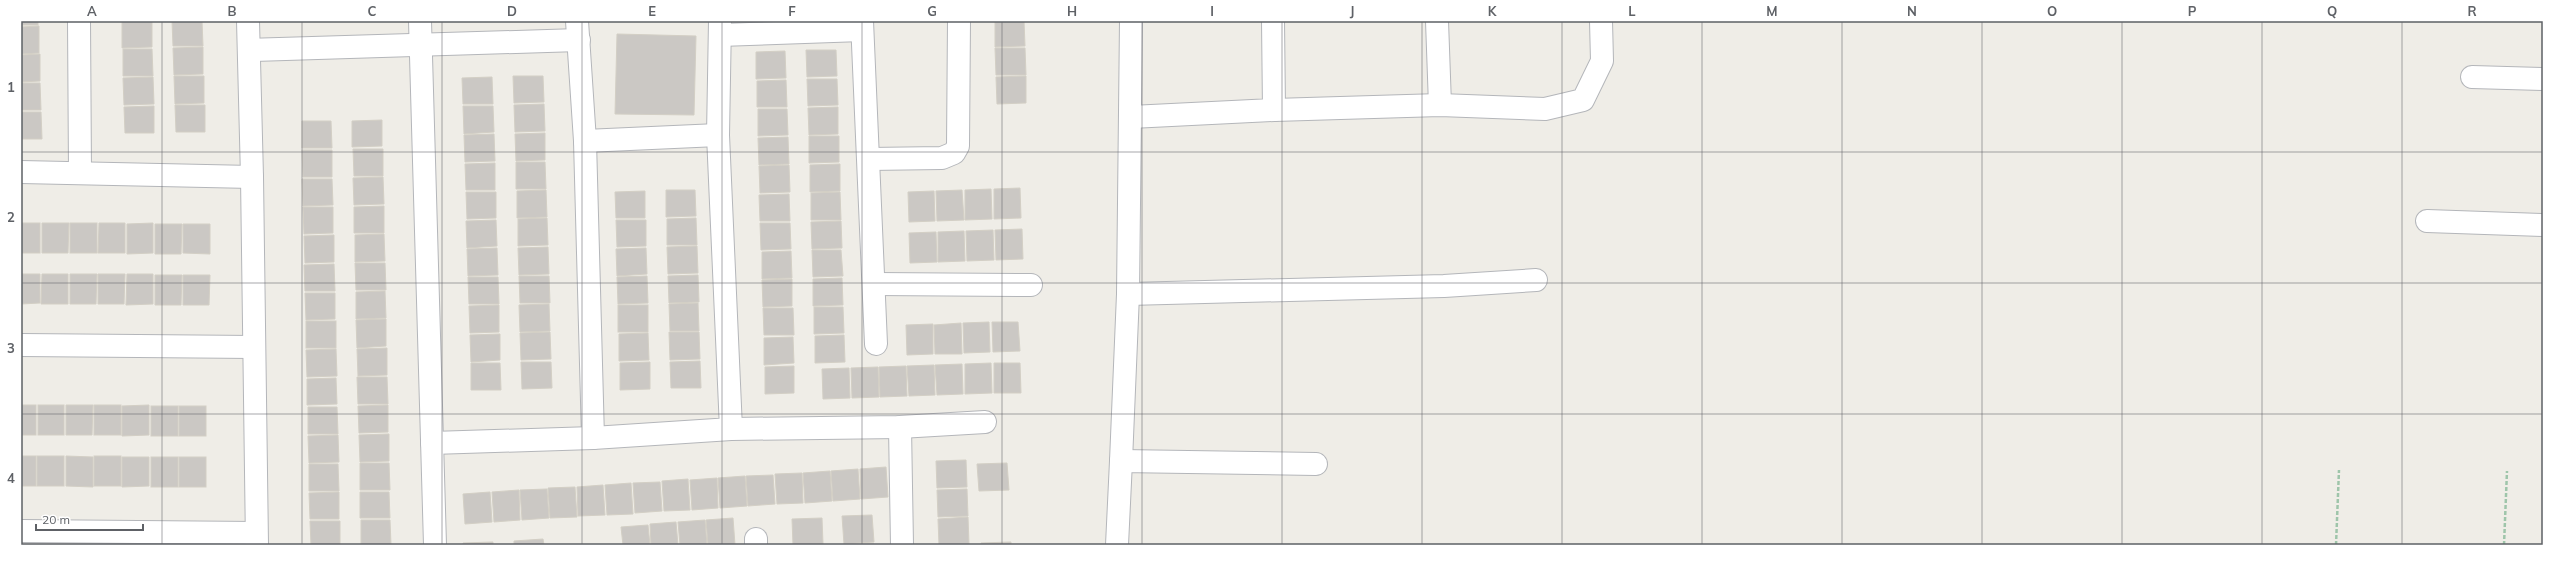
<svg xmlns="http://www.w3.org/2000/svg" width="2564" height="566" viewBox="0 0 2564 566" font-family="Mulish,sans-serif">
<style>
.building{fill:#cbc8c4;stroke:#d3cfc5}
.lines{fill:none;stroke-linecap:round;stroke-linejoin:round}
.minor-casing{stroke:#b4b6ba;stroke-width:24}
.path{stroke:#9ec5aa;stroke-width:2.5;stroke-dasharray:4 2;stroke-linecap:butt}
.minor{stroke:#fff;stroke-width:22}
.grid{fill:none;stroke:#5e6166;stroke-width:1;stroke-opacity:0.55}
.neatline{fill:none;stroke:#5e6166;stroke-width:1.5}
.grid-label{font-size:13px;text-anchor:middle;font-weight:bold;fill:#5e6166}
</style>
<rect width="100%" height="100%" fill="#efede7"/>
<g class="building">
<rect x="21" y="21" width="17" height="4"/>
<polygon points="122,21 152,21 152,47 122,48"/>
<polygon points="172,21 202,21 203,46 173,46"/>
<polygon points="995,21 1024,21 1025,46 995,47"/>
<polygon points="39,26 39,53 21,54 21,27"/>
<polygon points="617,34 696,36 694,115 615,114"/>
<polygon points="203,47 203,74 174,75 173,48"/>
<polygon points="995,48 1025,48 1026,75 996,75"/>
<polygon points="123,49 152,49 153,76 123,76"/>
<polygon points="806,50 836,50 837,76 807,77"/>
<polygon points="785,51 786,78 756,79 756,52"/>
<polygon points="40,54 40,81 21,82 21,55"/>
<polygon points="174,76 204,76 204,103 175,104"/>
<polygon points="513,76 543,76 544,102 514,103"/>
<polygon points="1026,76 1026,103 997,104 996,77"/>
<polygon points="153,77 154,104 124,105 123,78"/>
<polygon points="492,77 493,104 463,104 462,78"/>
<polygon points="807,79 837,79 838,105 808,106"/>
<polygon points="786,80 787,107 757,107 757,81"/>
<polygon points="21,83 40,83 41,110 21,110"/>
<polygon points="544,104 545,131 515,132 514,105"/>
<polygon points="175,105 205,105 205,132 176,132"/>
<polygon points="154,106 154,133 125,133 124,107"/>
<polygon points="463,106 493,106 494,132 464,134"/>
<polygon points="838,107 838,134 809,135 808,108"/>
<polygon points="758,109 787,109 788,135 758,136"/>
<polygon points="21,112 41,112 42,139 21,139"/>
<polygon points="382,120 382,146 352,147 352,121"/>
<polygon points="302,121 331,121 332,148 302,148"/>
<polygon points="545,133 545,160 516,161 515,134"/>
<polygon points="494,134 495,161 465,162 464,135"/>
<polygon points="809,136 839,136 839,162 809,163"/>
<polygon points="788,137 789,164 759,165 758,138"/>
<polygon points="353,149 383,149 383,176 354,176"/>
<polygon points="302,150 332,150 332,177 303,177"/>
<polygon points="516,162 545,162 546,189 516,189"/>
<polygon points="495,163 495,190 466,190 465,164"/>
<polygon points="840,164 840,191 810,192 810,165"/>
<polygon points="789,165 790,192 760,193 759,166"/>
<polygon points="383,177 384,204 354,205 353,178"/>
<polygon points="302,179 332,179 333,205 303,206"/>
<polygon points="1020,188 1021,218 994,219 994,189"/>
<polygon points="991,189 992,219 965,220 965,190"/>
<polygon points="546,190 547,217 517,218 517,191"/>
<polygon points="666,190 695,190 696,216 666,217"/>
<polygon points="962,190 964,220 937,221 936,191"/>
<polygon points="645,191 645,218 616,218 615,192"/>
<polygon points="934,191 935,221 909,222 908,192"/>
<polygon points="466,192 496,192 496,218 467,219"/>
<polygon points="840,192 841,220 811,220 811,193"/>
<polygon points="789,194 790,221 760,221 759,195"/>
<polygon points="384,206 384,233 354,233 354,207"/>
<polygon points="303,207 333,207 333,233 304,234"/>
<polygon points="547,218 548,245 518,246 518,219"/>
<polygon points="696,218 697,245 667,245 667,219"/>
<polygon points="496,220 497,246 467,248 466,221"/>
<polygon points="616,220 646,220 646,246 617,247"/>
<polygon points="841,221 842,248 812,249 811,222"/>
<rect x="21" y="223" width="19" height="30"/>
<polygon points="42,223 69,223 68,253 42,253"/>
<rect x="70" y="223" width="27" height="30"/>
<polygon points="99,223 125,223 125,253 98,253"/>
<polygon points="153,223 153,253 127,254 127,224"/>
<polygon points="760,223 790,223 791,249 761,250"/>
<polygon points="155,224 182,224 181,254 155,254"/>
<polygon points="183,224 210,224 210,254 183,253"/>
<polygon points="1022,229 1023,259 996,260 995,230"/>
<polygon points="993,230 994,260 967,261 966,231"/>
<polygon points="964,231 965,261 938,262 938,232"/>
<polygon points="936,232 937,262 910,263 909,233"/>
<polygon points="384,234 385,261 355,262 355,235"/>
<polygon points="334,235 334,262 305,263 304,236"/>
<polygon points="697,246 698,273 668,274 667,247"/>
<polygon points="548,247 549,274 519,275 518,248"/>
<polygon points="497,248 498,275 468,276 467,249"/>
<polygon points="646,248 647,274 617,276 616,249"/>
<polygon points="812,250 841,250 843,276 813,277"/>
<polygon points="791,251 792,278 762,279 762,252"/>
<polygon points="355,263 385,263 386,290 356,290"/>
<polygon points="334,264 335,291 305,291 304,265"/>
<polygon points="21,274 40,274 40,303 21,304"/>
<polygon points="42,274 68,274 68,304 41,304"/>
<polygon points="70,274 97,274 96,304 70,304"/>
<polygon points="98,274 125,274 124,304 98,304"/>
<polygon points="127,274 153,274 153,304 126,305"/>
<polygon points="155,275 182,275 181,305 155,305"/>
<polygon points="183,275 210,275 209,305 183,305"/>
<polygon points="698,275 699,302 669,303 668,276"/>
<polygon points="519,276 549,276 550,303 520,303"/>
<polygon points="647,276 648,303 618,304 617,277"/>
<polygon points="468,277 498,277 499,304 469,304"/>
<polygon points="842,278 843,305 813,306 813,279"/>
<polygon points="792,279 792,306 763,307 762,280"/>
<polygon points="385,291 386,318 356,319 356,292"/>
<polygon points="305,293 335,293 335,319 306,320"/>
<polygon points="698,303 699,331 670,331 669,304"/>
<polygon points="549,304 550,331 520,332 519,305"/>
<polygon points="499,305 499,332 470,333 469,306"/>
<rect x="618" y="305" width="30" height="27"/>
<polygon points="814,307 843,307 844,333 814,334"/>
<polygon points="763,308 793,308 794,335 764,335"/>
<polygon points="386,319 386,346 357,348 356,320"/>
<rect x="306" y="321" width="30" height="27"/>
<polygon points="989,322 990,352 964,353 963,323"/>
<polygon points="992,322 1018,322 1020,351 993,352"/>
<polygon points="961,323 962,354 935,354 934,325"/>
<polygon points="933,324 933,354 907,355 906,325"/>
<polygon points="550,332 551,359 521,360 520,333"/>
<polygon points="669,332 699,332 700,359 670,360"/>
<polygon points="648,333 649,360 619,361 619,334"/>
<polygon points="500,334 500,360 471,362 470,335"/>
<polygon points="844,335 845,362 815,363 815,336"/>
<polygon points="793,337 794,363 764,365 764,338"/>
<polygon points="387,348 387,375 358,376 357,349"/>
<polygon points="336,349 337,376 307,377 306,350"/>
<polygon points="700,361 701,388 671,388 670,362"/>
<polygon points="521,362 551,362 552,388 522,389"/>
<polygon points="650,362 650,389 620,390 620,363"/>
<polygon points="471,363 500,363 501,390 471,390"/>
<polygon points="991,363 992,393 965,394 965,364"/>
<polygon points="994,363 1020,363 1021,393 994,393"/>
<polygon points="962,364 963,394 937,395 935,365"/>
<polygon points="934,365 935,395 909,396 907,366"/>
<polygon points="794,366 794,393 765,394 765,367"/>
<polygon points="906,366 907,396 880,397 879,367"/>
<polygon points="878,367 879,397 852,398 851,368"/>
<polygon points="849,368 850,398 823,399 822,369"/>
<polygon points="357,377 387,377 388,404 358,404"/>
<polygon points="336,378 337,404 307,405 307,379"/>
<rect x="21" y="405" width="15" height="30"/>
<rect x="38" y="405" width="26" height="30"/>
<polygon points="66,405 93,405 92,435 66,435"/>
<rect x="94" y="405" width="27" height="30"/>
<polygon points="149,405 149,435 122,436 122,406"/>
<polygon points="388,405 388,432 359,433 358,406"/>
<rect x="151" y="406" width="27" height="30"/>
<rect x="179" y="406" width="27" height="30"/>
<polygon points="308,407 337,407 338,434 308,434"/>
<polygon points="389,434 389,461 360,462 359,435"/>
<polygon points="338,435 339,462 309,463 308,436"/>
<rect x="21" y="456" width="15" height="30"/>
<rect x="37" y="456" width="27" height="30"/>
<polygon points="66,456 93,457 93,487 66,486"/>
<rect x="94" y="456" width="27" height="30"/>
<polygon points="122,457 149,457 149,486 122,487"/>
<rect x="151" y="457" width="27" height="30"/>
<rect x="179" y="457" width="27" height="30"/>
<polygon points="966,460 967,487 937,488 936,461"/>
<polygon points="360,463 389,463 390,490 360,490"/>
<polygon points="1007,463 1009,490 979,491 977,464"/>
<polygon points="309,464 338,464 339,491 309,491"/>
<polygon points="886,467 888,497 861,499 860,469"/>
<polygon points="858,469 860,499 833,501 831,471"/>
<polygon points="830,471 832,501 805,503 803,473"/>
<polygon points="802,473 803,503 777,504 775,474"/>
<polygon points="773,475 775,504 748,506 746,476"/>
<polygon points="745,476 747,506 720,508 718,478"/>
<polygon points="717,478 718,508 692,510 690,480"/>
<polygon points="688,479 690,510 664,511 662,481"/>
<polygon points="660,482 662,511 635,513 633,483"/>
<polygon points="631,483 633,514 607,515 605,485"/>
<polygon points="603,485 605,515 578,516 577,487"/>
<polygon points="575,487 577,517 550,518 548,488"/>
<polygon points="547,489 549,518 522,520 520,490"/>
<polygon points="967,489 968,516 938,517 937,490"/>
<polygon points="519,490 520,520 494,522 492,492"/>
<polygon points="339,492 339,519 310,519 309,493"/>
<polygon points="360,492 389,492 390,518 360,518"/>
<polygon points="490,492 492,522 465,524 463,494"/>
<polygon points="872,515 874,542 844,544 842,516"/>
<polygon points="968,517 969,544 939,545 938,519"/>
<polygon points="733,518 735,545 708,545 706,520"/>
<polygon points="822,518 823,544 793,545 792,519"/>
<polygon points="361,520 390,520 391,545 361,545"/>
<polygon points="705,520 707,545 680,545 678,522"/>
<polygon points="310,521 340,521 340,545 311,545"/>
<polygon points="676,522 678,545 651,545 650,524"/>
<polygon points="648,525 650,545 623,545 621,527"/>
<polygon points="543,539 544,545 514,545 514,541"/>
<polygon points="493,542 493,545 463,545 463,543"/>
<polygon points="1011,542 1011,545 981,545 981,543"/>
<polygon points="874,544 874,545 844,545"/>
</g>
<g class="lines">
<defs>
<g id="minor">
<polyline points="79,21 80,173"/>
<polyline points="248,21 252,177 257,545"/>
<polyline points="420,21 435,545"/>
<polyline points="577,21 585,141 593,438"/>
<polyline points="862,21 876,344"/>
<polyline points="1437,21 1440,105"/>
<polyline points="720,35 862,30"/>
<polyline points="250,50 579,40"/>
<polyline points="2472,77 2543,79"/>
<polyline points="1274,110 1440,105 1545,109 1583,100 1602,61 1601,21"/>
<polyline points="1131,117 1274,110 1273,21"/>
<polyline points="585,141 718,135"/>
<polyline points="869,159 942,158 954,153 958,146 959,21"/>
<polyline points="21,172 252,177"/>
<polyline points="2427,221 2543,225"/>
<polyline points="875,284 1031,285"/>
<polyline points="1128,294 1444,286 1536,280"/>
<polyline points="21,345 254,347"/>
<polyline points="900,427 902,545"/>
<polyline points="731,429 900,427 985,422"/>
<polyline points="432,443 593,438 731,429 718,135 720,21"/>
<polyline points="1121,461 1128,294 1131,21"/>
<polyline points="21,531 256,533"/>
<polyline points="756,545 756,539"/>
<polyline points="1117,545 1121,461 1316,464"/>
</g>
</defs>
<use href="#minor" class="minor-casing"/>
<g class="path">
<polyline points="2336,545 2339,470"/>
<polyline points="2504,545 2507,471"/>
</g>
<use href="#minor" class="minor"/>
</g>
<path class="grid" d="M162,21v524M302,21v524M442,21v524M582,21v524M722,21v524M862,21v524M1002,21v524M1142,21v524M1282,21v524M1422,21v524M1562,21v524M1702,21v524M1842,21v524M1982,21v524M2122,21v524M2262,21v524M2402,21v524M21,152h2522M21,283h2522M21,414h2522"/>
<rect width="2564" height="566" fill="none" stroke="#ffffff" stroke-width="44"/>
<path d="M36 524v6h107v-6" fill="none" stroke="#5e6166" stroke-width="2"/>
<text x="42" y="524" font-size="12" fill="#5e6166" stroke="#ffffff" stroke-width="3" paint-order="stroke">20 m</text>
<rect x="22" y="22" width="2520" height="522" class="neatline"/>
<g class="grid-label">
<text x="92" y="16">A</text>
<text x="232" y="16">B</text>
<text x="372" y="16">C</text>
<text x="512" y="16">D</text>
<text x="652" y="16">E</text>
<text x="792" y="16">F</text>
<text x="932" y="16">G</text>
<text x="1072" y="16">H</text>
<text x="1212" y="16">I</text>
<text x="1352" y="16">J</text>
<text x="1492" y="16">K</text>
<text x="1632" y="16">L</text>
<text x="1772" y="16">M</text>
<text x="1912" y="16">N</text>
<text x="2052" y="16">O</text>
<text x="2192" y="16">P</text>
<text x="2332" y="16">Q</text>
<text x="2472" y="16">R</text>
<text x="11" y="92">1</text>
<text x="11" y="222">2</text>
<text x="11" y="353">3</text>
<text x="11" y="483">4</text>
</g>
</svg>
